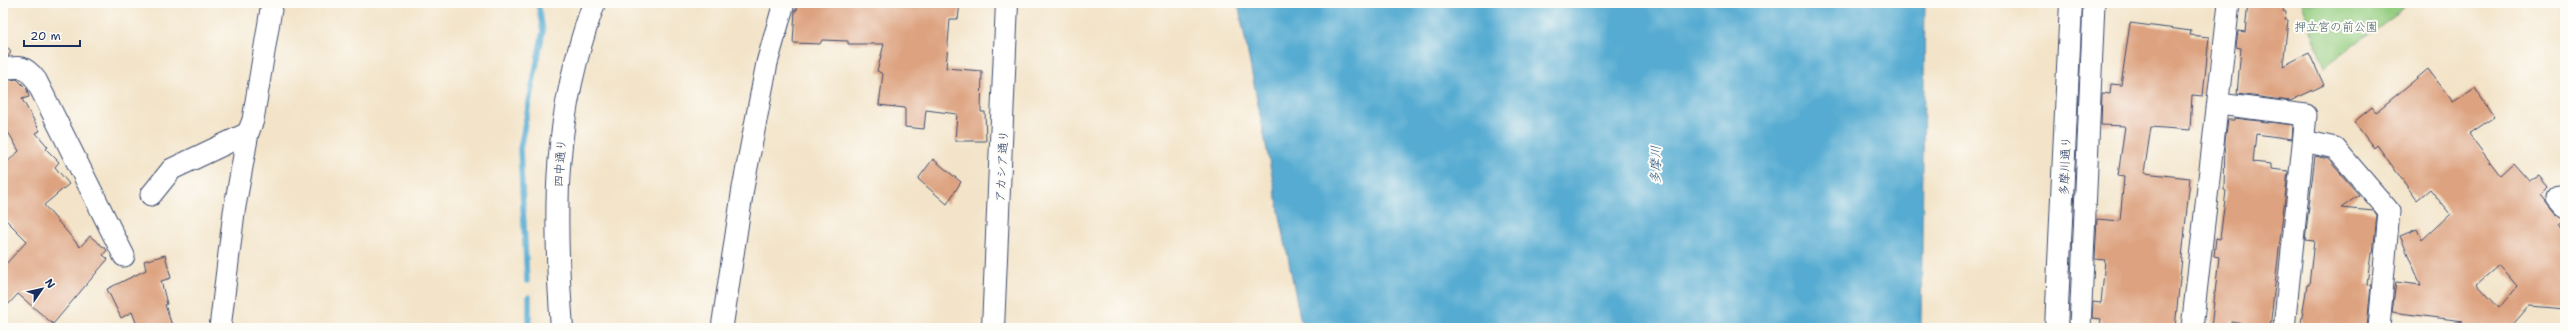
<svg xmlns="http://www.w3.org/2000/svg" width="2568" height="331" viewBox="0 0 2568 331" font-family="'Shantell Sans','Klee One',sans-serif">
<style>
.green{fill:#95ce81;stroke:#587e70}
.water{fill:#54abd1;stroke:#386d98}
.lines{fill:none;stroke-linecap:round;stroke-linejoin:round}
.stream{stroke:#54abd1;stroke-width:5.5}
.building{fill:#dda27f;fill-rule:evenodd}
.minor-casing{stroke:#3b4a6e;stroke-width:23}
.tertiary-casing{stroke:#3b4a6e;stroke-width:24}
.minor{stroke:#fff;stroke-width:21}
.tertiary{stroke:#fff;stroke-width:22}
.labels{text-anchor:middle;stroke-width:4;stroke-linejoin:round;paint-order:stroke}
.park-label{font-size:12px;fill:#405f68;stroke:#fdfcf7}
.street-label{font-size:12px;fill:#1b2f5e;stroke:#fdfcf7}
.water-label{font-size:13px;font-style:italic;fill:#2f5a86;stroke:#fdfcf7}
</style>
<rect width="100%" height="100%" fill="#fdfcf7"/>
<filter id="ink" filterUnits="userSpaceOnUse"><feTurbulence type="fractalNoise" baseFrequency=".025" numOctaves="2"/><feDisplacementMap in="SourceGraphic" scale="8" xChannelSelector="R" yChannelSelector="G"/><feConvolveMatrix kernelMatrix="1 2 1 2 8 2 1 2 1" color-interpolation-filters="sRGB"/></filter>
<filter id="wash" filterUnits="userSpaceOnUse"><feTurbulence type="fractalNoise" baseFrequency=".012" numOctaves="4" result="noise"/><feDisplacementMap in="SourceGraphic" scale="16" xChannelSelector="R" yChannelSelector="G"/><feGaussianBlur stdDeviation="0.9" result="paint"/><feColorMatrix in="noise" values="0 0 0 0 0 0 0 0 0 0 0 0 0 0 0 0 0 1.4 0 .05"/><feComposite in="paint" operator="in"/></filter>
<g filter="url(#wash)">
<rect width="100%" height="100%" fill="#f3e4c9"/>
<polygon class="green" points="2302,3 2406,3 2407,6 2324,67"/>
<polygon class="water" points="1238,3 1925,3 1921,328 1302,328"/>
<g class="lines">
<g class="stream">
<polyline points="527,281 520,149 543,31 538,3"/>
<polyline points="529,328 529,297"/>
</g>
</g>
<g id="blocks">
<g class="building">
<polygon points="798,3 960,3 958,19 950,19 946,68 982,71 981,112 985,112 986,141 955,141 957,114 926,110 924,129 905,127 905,108 879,105 883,74 877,71 884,44 848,44 848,41 822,40 820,44 793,43 795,10 797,10"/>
<polygon points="2248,3 2279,3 2278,5 2284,6 2283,11 2286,12 2285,20 2288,20 2283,66 2309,53 2324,85 2290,101 2237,94 2241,48 2236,47 2238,31 2245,32"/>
<polygon points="2130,23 2191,31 2190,35 2209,37 2203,96 2192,95 2190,130 2151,127 2144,173 2190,178 2175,328 2100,328 2101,319 2092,318 2093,302 2101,303 2105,260 2095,259 2097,219 2120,221 2124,177 2118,176 2125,126 2101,125 2102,93 2110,94 2111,84 2121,85"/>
<circle cx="6" cy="52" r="4.5"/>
<path d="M2428,69l25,33 22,-14 19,29 -25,17 31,41 13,-12 16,18 9,-5 9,11 -6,7 15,19 9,6 -6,5 6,9v76l-36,-3 -19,22h-54l-1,-5 8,-2 -71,-9 4,-30 25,3 -21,-49 17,-7 5,11 28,-26 -20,-25 -13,11 -40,-55 -3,3 -20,-26 18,-15 4,5zM2499,265l18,21 -18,22 -22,-24z"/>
<polygon points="17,79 27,89 29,97 22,99 40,131 36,133 48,147 46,149 59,162 55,167 69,184 44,205 80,247 90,236 107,250 103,255 108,259 53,324 18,294 3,310 3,267 27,241 3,217 3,166 19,151 3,123 3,81"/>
<polygon points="2234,118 2293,125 2292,139 2256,134 2253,162 2271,164 2271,169 2288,171 2270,328 2231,322 2231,328 2211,328 2219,257 2214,256 2216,238 2220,239 2226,191 2224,190 2225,140 2228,120 2234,120"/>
<polygon points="2315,156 2328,159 2359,195 2341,208 2374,211 2377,215 2373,253 2371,253 2367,284 2371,285 2367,328 2311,328 2312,325 2301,323 2307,285 2309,285 2314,241 2305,240"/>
<polygon points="933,159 961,182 947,204 918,179"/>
<polygon points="165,255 171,278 161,281 167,304 165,305 173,328 138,328 132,312 121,318 107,289 146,270 144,261"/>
</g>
</g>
</g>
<g filter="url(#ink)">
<use href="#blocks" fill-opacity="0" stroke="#3b4a6e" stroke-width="1"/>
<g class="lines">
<defs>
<g id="minor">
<path d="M3,69c18,-3 22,-3 33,11l88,176"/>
<polyline points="2219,104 2306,115 2284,328"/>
<polyline points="2304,141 2335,148 2389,211 2379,328"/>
<polyline points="151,195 172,169 248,133"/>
<polyline points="2558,197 2565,205"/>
<polyline points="220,328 234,212 248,133 253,120 272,3"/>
<polyline points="722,328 743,188 767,63 784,3"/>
<polyline points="2080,328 2094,3"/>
<polyline points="2192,328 2229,3"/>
</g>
<g id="tertiary">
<path d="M562,328c-9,-118 -9,-212 32,-325"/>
<polyline points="993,328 1007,3"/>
<polyline points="2056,328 2071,3"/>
</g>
</defs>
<use href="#minor" class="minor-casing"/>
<use href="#tertiary" class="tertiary-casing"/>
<use href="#minor" class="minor"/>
<use href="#tertiary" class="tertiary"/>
</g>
</g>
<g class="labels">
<g class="park-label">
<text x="2336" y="31">押立宮の前公園</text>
</g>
<g class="street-label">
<text transform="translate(560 163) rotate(-86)" y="4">四中通り</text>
<text transform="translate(1002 166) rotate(-87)" y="4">アカシア通り</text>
<text transform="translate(2065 166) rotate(-88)" y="4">多摩川通り</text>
</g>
<g class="water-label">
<text transform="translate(1655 165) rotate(-89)" y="5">多摩川</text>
</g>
</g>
<rect width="2568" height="331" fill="none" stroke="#fdfcf7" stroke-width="16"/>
<g transform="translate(42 289) rotate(56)" stroke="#fdfcf7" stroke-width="3" paint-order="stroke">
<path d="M0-3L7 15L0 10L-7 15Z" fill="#1b2f5e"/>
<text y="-6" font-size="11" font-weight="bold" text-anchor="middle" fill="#1b2f5e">N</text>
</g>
<path d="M24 40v6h56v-6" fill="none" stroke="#1b2f5e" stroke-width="2"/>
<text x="30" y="40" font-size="12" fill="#1b2f5e" stroke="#fdfcf7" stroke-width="3" paint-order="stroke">20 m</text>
</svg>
